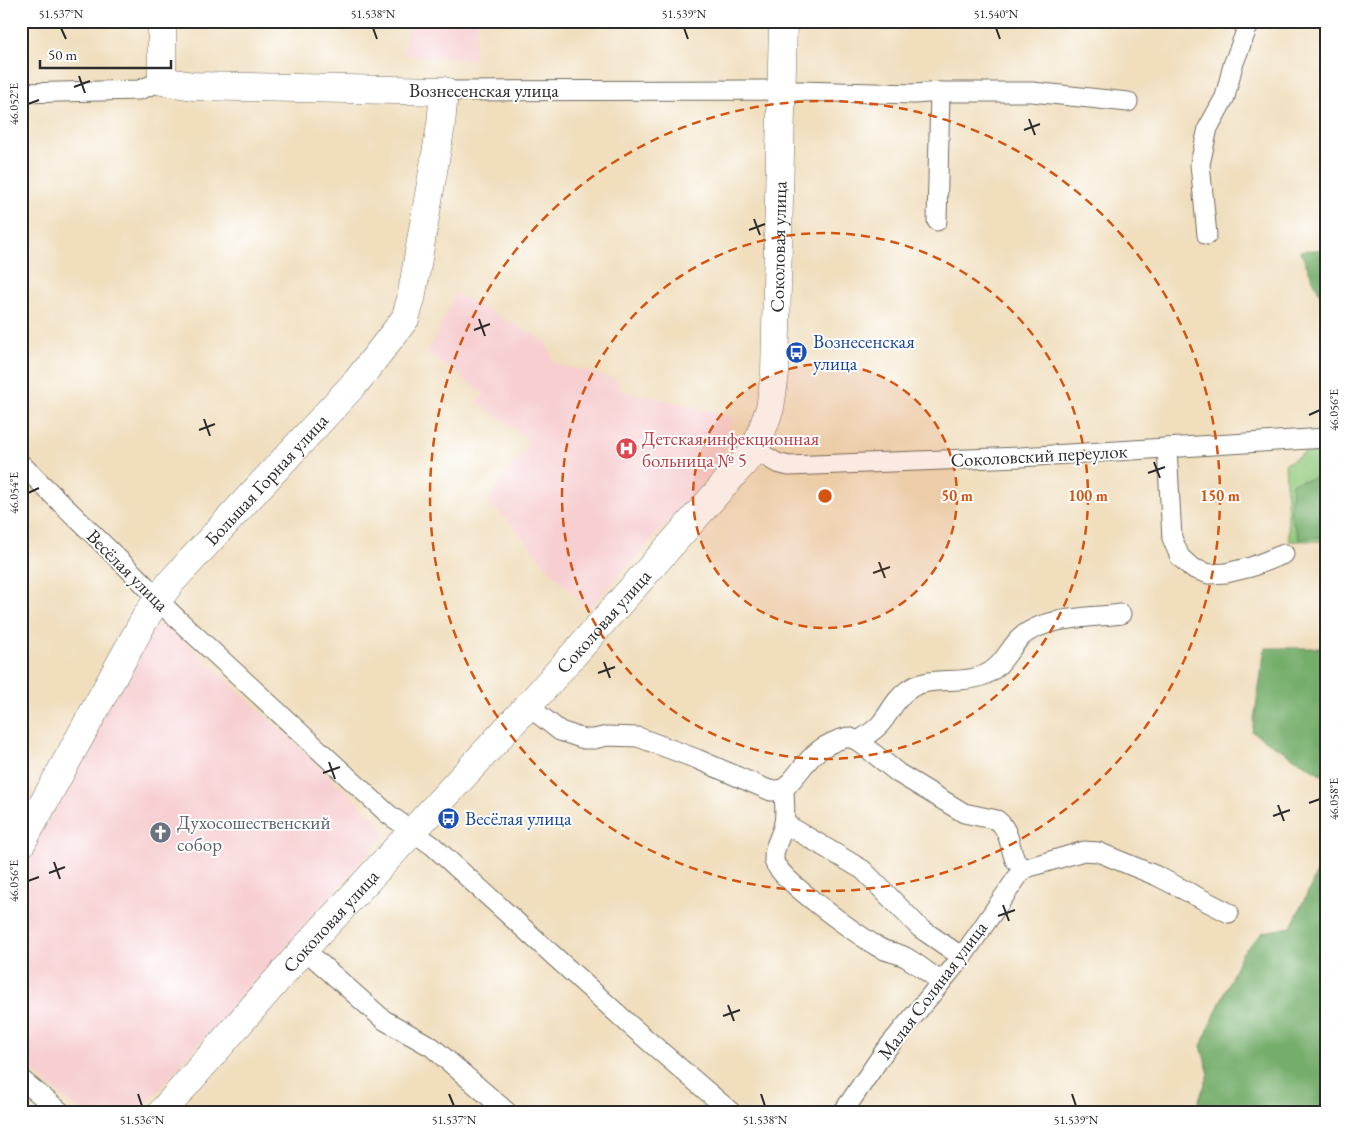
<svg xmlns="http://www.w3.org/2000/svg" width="1348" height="1133" viewBox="0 0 1348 1133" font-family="'EB Garamond',serif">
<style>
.built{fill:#f7cfd1}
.green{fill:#92c97b;stroke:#5e7a53}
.forest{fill:#75ad6b;stroke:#506c4b}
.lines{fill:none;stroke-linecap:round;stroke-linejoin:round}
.minor-casing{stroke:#706a5e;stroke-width:21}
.primary-casing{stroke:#706a5e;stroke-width:29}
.minor{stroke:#fff;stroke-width:19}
.primary{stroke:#fff;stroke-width:28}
.ticks{fill:none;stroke:#2b2b2b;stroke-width:2}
.ring{fill:none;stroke:#d5540f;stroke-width:2.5;stroke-dasharray:9 6}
.labels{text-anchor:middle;stroke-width:4;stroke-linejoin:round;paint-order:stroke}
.street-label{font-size:19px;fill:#2b2b2b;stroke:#fff}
.transit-label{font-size:19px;fill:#164399;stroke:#fff;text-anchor:start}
.health-label{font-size:19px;fill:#be3a42;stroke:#fff;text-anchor:start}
.worship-label{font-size:19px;fill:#5b616d;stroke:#fff;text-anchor:start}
.centre{fill:#d5540f;stroke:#fff;stroke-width:2.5}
.ring-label{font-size:15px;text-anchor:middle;font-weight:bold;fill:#d5540f;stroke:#fff;stroke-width:4;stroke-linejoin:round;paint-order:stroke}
.neatline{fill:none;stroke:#2b2b2b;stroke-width:2}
.ticks-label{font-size:12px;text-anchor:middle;fill:#2b2b2b}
</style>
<rect width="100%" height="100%" fill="#fff"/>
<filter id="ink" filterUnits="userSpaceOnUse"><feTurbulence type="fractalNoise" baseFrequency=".02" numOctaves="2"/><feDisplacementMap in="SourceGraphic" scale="10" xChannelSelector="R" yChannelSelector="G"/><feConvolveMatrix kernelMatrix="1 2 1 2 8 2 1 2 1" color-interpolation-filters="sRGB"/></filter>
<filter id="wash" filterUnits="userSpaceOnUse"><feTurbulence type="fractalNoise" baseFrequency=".0096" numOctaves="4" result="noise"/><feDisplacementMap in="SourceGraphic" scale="20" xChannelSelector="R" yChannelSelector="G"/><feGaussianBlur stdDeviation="1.12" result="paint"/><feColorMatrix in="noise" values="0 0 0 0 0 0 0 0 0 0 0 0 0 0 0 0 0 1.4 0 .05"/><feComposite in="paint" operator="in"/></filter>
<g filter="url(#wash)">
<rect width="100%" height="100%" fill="#f0debd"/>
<g class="built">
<polygon points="409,21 478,21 474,60 404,55"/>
<polygon points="456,293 547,342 553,363 616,379 621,391 680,403 734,417 721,463 589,609 554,575 509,521 493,507 489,501 511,466 524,453 528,444 525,436 477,402 485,394 428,353"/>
<polygon points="157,625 165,625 173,630 379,822 384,833 382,839 139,1112 81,1112 21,1062 21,868 151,627"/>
</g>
<polygon class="green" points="1327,441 1327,541 1289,541 1285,464"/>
<g class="forest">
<polygon points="1327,249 1327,310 1300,251"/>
<polygon points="1327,475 1327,536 1299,539 1290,513 1292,483"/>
<polygon points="1265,648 1327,648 1327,778 1252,732"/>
<polygon points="1327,852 1327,1109 1324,1112 1194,1112 1209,1074 1201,1046 1242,953 1263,932 1291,927"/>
</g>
</g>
<g filter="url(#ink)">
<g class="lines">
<defs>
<g id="minor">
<polyline points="444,91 760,90 914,94 940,92 1032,92 1128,102"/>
<polyline points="21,93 139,90 162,81"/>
<polyline points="937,221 940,92"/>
<polyline points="1207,235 1200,164 1208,128 1225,97 1233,65 1250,21"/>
<polyline points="1167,448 1172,538 1180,557 1192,568 1209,574 1226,573 1251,567 1284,554"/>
<polyline points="755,450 777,463 789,466 1020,457 1326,438"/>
<polyline points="21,464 140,580 171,613 388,814 433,846 631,1026 731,1112"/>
<polyline points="528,706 560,731 584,739 594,739 607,736 638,737 697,759 771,791 784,789"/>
<path d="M858,741c8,-5 18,-11 24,-19 8,-10 15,-25 26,-32 20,-15 50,-5 74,-14 19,-7 24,-23 37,-37 23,-23 71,-21 102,-25"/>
<path d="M784,789c24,-25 27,-42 64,-52l10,4 40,32 66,40 33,7c13,10 12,26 18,40 2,3 5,6 8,9"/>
<path d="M784,789c0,10 2,24 0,34 -2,13 -11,23 -10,37 1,17 86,76 104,87 10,6 19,5 29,11 12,7 23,16 34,24"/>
<polyline points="784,823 863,870 920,928 962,957"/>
<polyline points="1023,869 1084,851 1098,852 1157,876 1229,913"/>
<polyline points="304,949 384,1020 432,1047 507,1112"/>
<polyline points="21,1079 61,1112"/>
<polyline points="843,1112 884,1052 962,957 1023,869"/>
</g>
<g id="primary">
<path id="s1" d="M21,844l126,-229 24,-33 186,-201 48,-62 6,-20 30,-174 3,-34 -251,-5 -31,-5v-60"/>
<path id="s2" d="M162,1112l142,-163 224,-243 227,-256 15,-42 5,-34 8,-353"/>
</g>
</defs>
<use href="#minor" class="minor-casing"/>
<use href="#primary" class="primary-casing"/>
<use href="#minor" class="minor"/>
<use href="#primary" class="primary"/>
</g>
</g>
<path class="ticks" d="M61,28l5,11M373,28l4,11M684,28l4,11M996,28l4,11M79,76l6,17M74,87l16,-6M28,104l11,-4M1029,119l6,16M1024,130l16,-6M754,219l6,16M749,230l16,-6M479,319l6,17M474,330l16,-6M1309,415l11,-5M204,419l6,17M199,430l16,-6M1154,462l6,16M1148,473l17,-6M28,493l11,-5M879,562l6,16M873,573l17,-6M604,662l6,16M598,673l17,-6M329,762l6,17M323,773l17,-6M1309,803l11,-4M1278,805l6,16M1273,816l17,-6M54,862l6,17M49,873l16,-6M28,881l11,-4M1003,905l6,16M998,916l17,-6M728,1005l6,16M723,1016l17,-6M138,1094l4,12M449,1094l5,12M761,1094l4,12M1072,1094l4,12"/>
<circle cx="825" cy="496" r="132" fill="#d5540f" fill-opacity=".12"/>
<g class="ring">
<circle cx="825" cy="496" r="132"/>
<circle cx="825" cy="496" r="263"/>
<circle cx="825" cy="496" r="395"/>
</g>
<defs>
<symbol id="bus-disc" viewBox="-11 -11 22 22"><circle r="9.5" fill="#1a4fb4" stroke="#fff"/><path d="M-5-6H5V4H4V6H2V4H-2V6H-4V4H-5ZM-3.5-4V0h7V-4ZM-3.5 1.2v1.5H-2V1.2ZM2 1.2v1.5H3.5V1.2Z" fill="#fff"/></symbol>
<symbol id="hospital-disc" viewBox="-11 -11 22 22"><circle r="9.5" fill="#e0444e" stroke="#fff"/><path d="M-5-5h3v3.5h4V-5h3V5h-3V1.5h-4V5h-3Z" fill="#fff"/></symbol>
<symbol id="church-disc" viewBox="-11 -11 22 22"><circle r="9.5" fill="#6b7280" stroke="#fff"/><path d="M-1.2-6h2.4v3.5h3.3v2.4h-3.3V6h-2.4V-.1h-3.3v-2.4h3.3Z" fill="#fff"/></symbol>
</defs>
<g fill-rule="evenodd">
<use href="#bus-disc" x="784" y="340" width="25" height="25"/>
<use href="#hospital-disc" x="614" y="436" width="25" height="25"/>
<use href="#bus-disc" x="436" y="806" width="25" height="25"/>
<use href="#church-disc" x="148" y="820" width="25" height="25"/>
</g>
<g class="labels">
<g class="street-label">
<text x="484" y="97">Вознесенская улица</text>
<text dy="7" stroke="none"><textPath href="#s2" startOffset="1095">Соколовая улица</textPath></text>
<text transform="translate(1039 455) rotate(-3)" y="7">Соколовский переулок</text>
<text dy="7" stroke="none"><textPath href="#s1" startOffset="442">Большая Горная улица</textPath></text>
<text transform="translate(128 570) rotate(45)" y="7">Весёлая улица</text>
<text dy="7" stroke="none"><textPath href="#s2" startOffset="660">Соколовая улица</textPath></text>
<text dy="7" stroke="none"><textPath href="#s2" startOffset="255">Соколовая улица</textPath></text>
<text transform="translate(932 990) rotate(-53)" y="7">Малая Соляная улица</text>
</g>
<g class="transit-label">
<text x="813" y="348">Вознесенская<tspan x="813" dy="22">улица</tspan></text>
<text x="465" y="825">Весёлая улица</text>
</g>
<g class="health-label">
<text x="642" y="445">Детская инфекционная<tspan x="642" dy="22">больница № 5</tspan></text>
</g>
<g class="worship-label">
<text x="177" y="829">Духосошественский<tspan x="177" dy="22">собор</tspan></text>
</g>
</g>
<circle cx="825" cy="496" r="8" class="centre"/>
<g class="ring-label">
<text x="957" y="501">50 m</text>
<text x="1088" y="501">100 m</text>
<text x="1220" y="501">150 m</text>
</g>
<rect width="1348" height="1133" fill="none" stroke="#fff" stroke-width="55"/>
<path d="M40 60v8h131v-8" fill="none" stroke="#2b2b2b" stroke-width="2.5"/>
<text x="48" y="60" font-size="15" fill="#2b2b2b" stroke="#ffffff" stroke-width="4" paint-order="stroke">50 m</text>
<rect x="28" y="28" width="1292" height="1078" class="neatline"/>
<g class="ticks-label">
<text x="61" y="18">51.537°N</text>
<text x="373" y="18">51.538°N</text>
<text x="684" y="18">51.539°N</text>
<text x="996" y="18">51.540°N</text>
<text transform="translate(14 104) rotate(-90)" y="4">46.052°E</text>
<text transform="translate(1334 410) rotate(-90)" y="4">46.056°E</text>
<text transform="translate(14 493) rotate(-90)" y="4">46.054°E</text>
<text transform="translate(1334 799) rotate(-90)" y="4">46.058°E</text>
<text transform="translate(14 881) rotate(-90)" y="4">46.056°E</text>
<text x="142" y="1124">51.536°N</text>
<text x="454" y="1124">51.537°N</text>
<text x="765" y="1124">51.538°N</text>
<text x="1076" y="1124">51.539°N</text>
</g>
</svg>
